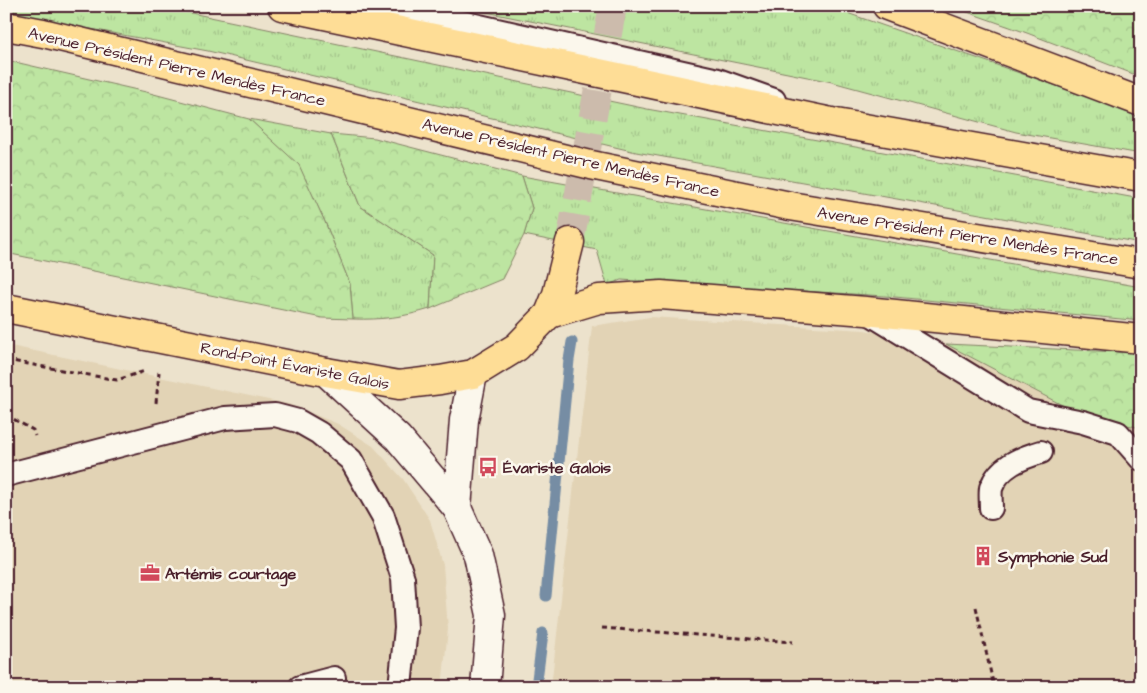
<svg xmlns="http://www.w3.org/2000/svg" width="1147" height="693" viewBox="0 0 1147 693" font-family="'Architects Daughter',sans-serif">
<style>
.built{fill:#e2d3b5}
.grass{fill:url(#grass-tufts);stroke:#848266}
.forest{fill:url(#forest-crowns);stroke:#848266}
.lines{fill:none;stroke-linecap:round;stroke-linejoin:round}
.stream{stroke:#768da4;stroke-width:11}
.primary-tunnel{stroke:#ccbbac;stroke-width:28;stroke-dasharray:28 14;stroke-linecap:butt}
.lane-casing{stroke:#4a1f2b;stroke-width:26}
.street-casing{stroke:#4a1f2b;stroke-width:31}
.primary-casing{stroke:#4a1f2b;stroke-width:31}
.path{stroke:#4a1f2b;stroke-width:3;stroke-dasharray:5 4;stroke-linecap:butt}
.lane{stroke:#fbf7ec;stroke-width:22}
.street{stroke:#fbf7ec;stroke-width:28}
.primary{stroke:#fedd96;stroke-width:28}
.labels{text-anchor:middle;stroke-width:5;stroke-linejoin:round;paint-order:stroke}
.street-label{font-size:16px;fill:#4a1f2b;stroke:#fbf7ec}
.poi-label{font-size:16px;font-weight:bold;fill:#4a1f2b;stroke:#fbf7ec;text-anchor:start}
</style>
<defs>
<pattern id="grass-tufts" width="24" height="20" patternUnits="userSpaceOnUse" patternTransform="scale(1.25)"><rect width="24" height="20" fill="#bde5a1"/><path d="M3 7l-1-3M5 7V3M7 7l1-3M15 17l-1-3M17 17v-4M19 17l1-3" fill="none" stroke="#a4c48b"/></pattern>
<pattern id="forest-crowns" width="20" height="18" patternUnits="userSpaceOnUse" patternTransform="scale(1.25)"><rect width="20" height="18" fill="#bde5a1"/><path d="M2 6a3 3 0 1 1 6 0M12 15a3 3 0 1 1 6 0" fill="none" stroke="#a4c48b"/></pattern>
</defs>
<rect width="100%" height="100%" fill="#ece2cc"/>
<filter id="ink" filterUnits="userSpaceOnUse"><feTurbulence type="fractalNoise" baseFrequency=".02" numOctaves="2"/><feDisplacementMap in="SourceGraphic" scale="10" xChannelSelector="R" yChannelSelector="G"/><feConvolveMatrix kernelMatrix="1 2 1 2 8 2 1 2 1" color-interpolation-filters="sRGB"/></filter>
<g filter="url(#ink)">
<g class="built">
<polygon points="650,317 864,330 946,344 1081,415 1141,428 1141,687 551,687 592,326"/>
<polygon points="6,345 288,404 338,424 373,446 403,479 430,520 443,565 448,629 442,687 6,687"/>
</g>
<g class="grass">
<polygon points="6,6 158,6 647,109 1141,199 1141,243 636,152 208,51 6,13"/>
<polygon points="456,6 628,6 660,10 661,6 827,6 1100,101 1141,118 1141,154 1016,132 832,82"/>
<path d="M249,119l82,15 29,72 73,49 -3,54c-27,8 -48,11 -77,10l-3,-35 -25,-62 -26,-56z"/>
<polygon points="522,176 1141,287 1141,321 885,296 621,280 607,285 597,250 524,235 532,208"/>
</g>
<g class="forest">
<polygon points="950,6 1141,6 1141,77 1027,33"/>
<polygon points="6,60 146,92 249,119 299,165 325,222 350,284 353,319 322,318 6,253"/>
<polygon points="331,134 375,138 522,176 532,208 524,235 502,279 430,309 433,255 360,206"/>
<polygon points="946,344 1141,353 1141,428 1081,415"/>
</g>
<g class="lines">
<g class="stream">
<polyline points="546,596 569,360 572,342"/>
<polyline points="536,687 543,633"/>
</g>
<polyline class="primary-tunnel" points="570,242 613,6"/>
<defs>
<g id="lane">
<polyline points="391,6 718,80 774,100"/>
<polyline points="867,312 1028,411 1083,422 1118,433 1141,459"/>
<polyline points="6,475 225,418 275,415 298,421 319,433 351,460 383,516 403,578 406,628 400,687"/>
<path d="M991,508c0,-6 -1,-14 0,-20 8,-22 30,-30 50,-36"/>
<polyline points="300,687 334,678"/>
</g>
<g id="street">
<polyline points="326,372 398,438 457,508 478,555 491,615 485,687"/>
<polyline points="457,508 464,420 473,374"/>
</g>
<g id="primary">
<polyline points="282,6 836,123 1141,177"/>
<polyline points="887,6 1141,102"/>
<polyline points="6,26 43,33 591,165 790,206 1141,264"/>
<polyline points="6,308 326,372 399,385 440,380 473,374 517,347 549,314 557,294 570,242"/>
<polyline points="549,314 599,299 661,295 866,311 1141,339"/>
</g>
</defs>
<use href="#lane" class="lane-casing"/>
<use href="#street" class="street-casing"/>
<use href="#primary" class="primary-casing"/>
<g class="path">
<polyline points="6,360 117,380 145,371"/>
<polyline points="156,403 159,372"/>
<polyline points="6,415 33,430 35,436"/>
<polyline points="976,607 994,687"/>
<polyline points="602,628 793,642"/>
</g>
<use href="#lane" class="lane"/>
<use href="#street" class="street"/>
<use href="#primary" class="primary"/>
</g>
</g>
<defs>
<symbol id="bus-bare" viewBox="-9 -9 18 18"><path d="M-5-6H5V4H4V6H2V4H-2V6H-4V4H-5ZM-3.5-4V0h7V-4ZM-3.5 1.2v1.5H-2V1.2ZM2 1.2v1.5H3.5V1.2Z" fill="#d1495b" stroke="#fbf7ec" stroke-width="2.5" paint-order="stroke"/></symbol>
<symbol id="building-bare" viewBox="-9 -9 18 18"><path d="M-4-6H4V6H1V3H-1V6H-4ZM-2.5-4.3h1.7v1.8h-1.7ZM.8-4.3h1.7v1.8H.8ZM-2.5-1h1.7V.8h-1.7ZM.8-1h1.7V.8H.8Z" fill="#d1495b" stroke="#fbf7ec" stroke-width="2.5" paint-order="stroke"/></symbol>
<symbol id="office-bare" viewBox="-9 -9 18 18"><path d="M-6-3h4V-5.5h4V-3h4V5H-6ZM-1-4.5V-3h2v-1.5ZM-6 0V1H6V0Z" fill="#d1495b" stroke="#fbf7ec" stroke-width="2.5" paint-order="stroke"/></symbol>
</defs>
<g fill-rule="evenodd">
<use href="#bus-bare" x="474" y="453" width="28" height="28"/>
<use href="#building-bare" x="969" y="542" width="28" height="28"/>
<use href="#office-bare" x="136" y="559" width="28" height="28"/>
</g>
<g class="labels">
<g class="street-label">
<text transform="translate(177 66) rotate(13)" y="6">Avenue Président Pierre Mendès France</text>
<text transform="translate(571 157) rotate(13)" y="6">Avenue Président Pierre Mendès France</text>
<text transform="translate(968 235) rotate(9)" y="6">Avenue Président Pierre Mendès France</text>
<text transform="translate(295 365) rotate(11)" y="6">Rond-Point Évariste Galois</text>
</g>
<g class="poi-label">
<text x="503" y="473">Évariste Galois</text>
<text x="998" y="562">Symphonie Sud</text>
<text x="165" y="579">Artémis courtage</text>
</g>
</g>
<rect width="1147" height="693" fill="none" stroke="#fbf7ec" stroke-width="25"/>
<rect x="12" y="12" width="1122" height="668" fill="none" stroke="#4a1f2b" stroke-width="2" filter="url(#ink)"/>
</svg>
